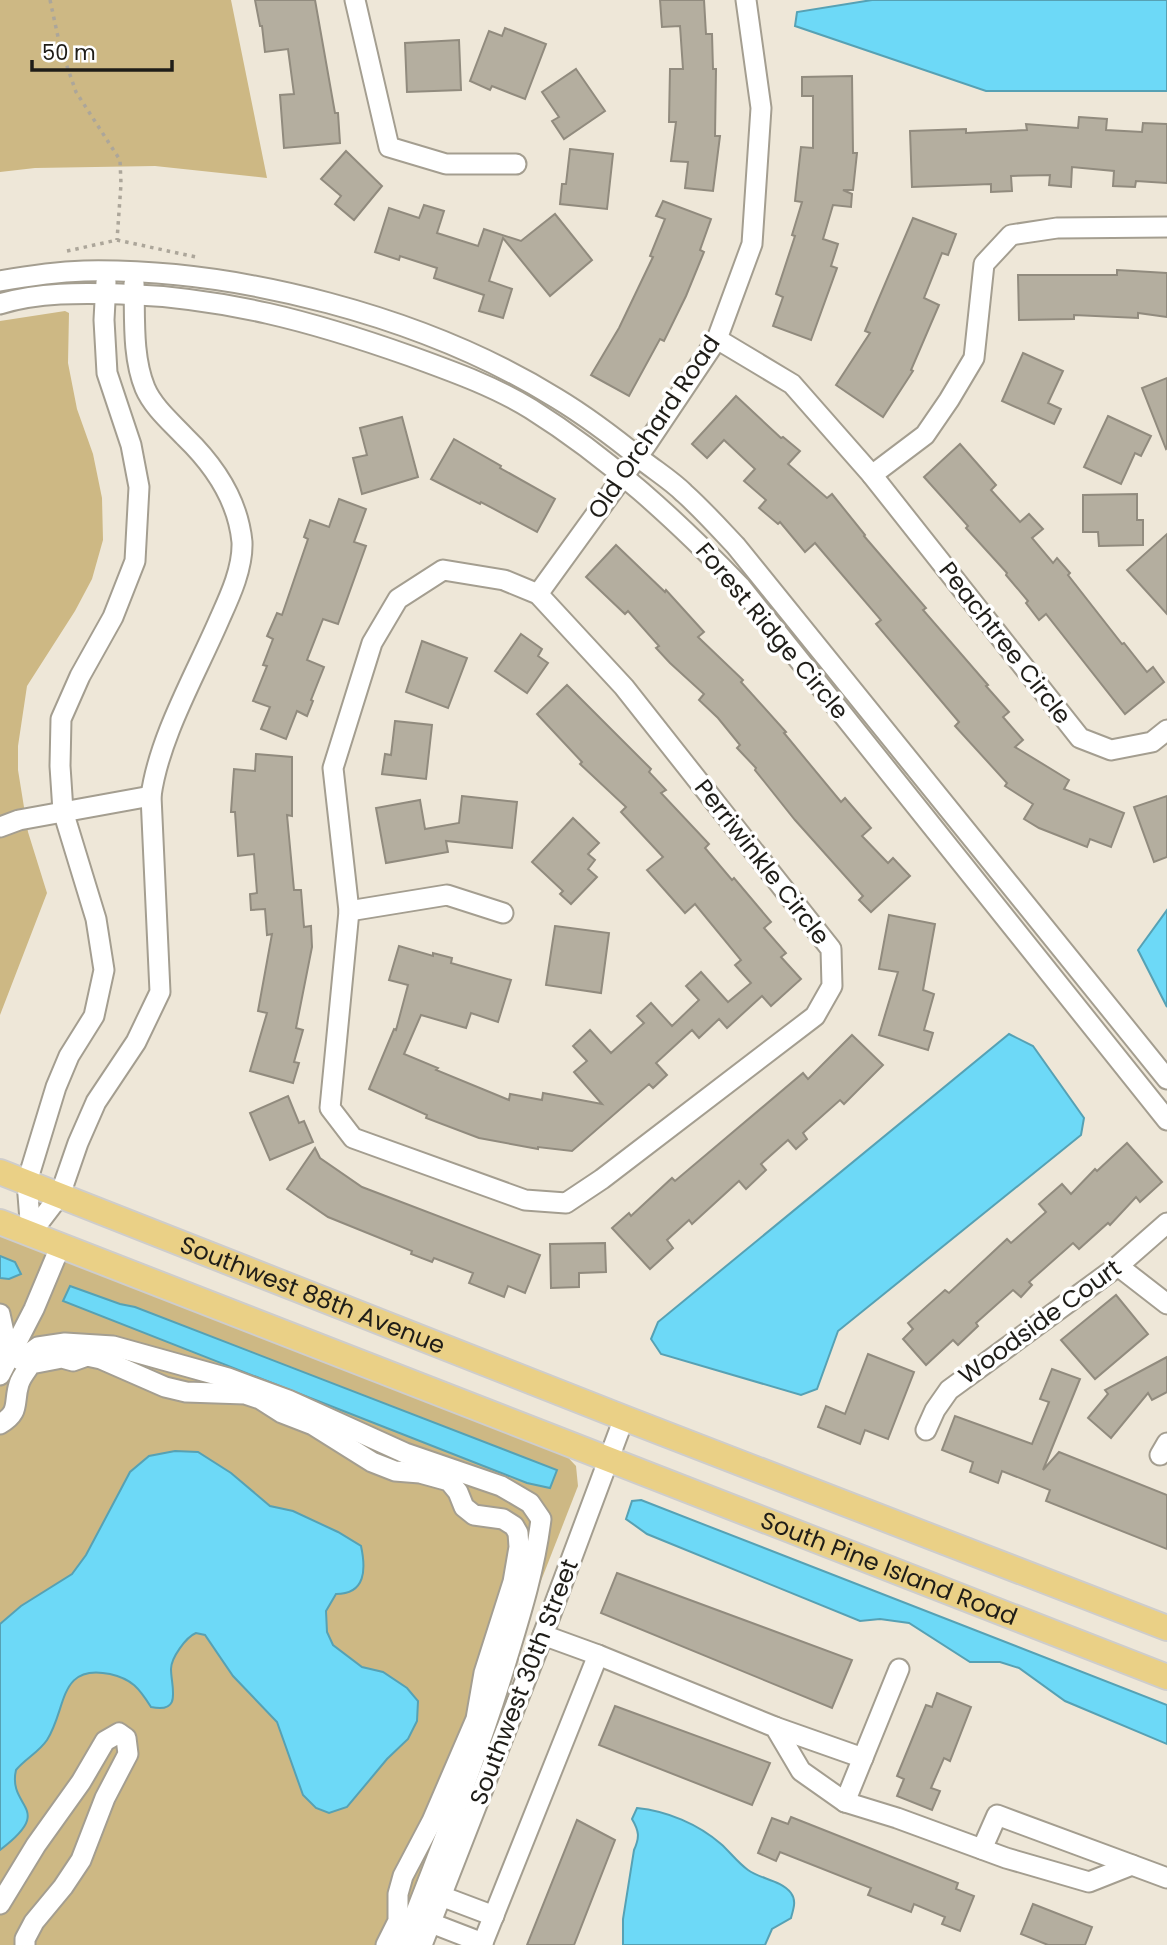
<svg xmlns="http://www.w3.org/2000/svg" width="1167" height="1945" viewBox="0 0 1167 1945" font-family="Poppins,sans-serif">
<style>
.green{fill:#cdb884}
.water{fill:#6dd9f7;stroke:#56a1b4;stroke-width:2}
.building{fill:#b4ae9f;stroke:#918b7e;stroke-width:2}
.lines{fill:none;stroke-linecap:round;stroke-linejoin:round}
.minor-casing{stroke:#a49e90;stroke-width:23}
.major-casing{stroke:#cecdcc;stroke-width:28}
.path{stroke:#aca69a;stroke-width:3.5;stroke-dasharray:3.5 5;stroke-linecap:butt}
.minor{stroke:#fff;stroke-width:19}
.major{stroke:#ead086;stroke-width:24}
.labels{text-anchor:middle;stroke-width:7;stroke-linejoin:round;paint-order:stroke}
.street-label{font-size:24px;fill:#1f1d18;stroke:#fff}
</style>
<rect width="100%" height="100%" fill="#eee7d8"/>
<g class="green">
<polygon points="0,0 231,0 267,178 155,166 35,168 0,172"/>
<polygon points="65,311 69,313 68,363 77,409 93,454 102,498 103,540 92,579 75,611 27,686 18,746 18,770 28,832 47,893 0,1015 0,321"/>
<polygon points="0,1236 562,1451 576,1466 578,1486 399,1945 0,1945"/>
</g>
<g class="water">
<polygon points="872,0 1167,0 1167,91 986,91 795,26 797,12"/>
<polygon points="1167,910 1167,1007 1138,950"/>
<polygon points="1009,1034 1033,1046 1084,1118 1081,1135 838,1331 817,1389 801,1395 661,1354 651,1339 658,1322"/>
<polygon points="0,1256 15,1262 21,1274 9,1279 0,1278"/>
<polygon points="70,1286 120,1304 135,1307 557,1470 550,1488 527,1483 63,1301"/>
<path d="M175,1451l23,1 33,21 39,33 23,5 45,21 23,14c5,23 5,48 -25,48l-10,17 1,21 6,13 29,22 21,5 24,16 11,13 -1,20 -9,18 -21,20 -40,48 -18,6 -13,-5 -13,-13 -26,-73 -44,-46 -28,-41 -9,-2c-10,4 -25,25 -25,36 0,18 12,45 -20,38 -12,-19 -19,-28 -41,-33 -52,-11 -43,35 -63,66 -8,12 -22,19 -31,30 -9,39 41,37 -16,80v-226l21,-18 51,-32 14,-19 44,-83 19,-16z"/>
<polygon points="641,1500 1167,1705 1167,1744 1065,1701 1019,1668 1000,1662 970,1662 909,1623 880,1619 860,1621 647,1534 626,1519 632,1501"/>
<path d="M637,1808c30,3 61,16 84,36 9,8 17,19 27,26 12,9 33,10 43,23 6,8 2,17 0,25l-19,11 -7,16h-142v-26l11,-69c6,-13 5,-19 -2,-31z"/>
</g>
<g class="building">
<polygon points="255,0 315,0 335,113 338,113 340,143 284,148 280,95 294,94 288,49 265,52 262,26 260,26"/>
<polygon points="660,0 704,0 706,34 712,34 713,69 716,69 715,136 720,136 713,191 685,188 688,162 671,161 676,122 669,122 670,69 683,69 680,26 662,27"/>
<polygon points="505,28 546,44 525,99 492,86 490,90 470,81 489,31 502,36"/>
<polygon points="459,40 461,90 407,92 405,43"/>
<polygon points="576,69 605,111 564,139 552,121 559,117 542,92"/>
<polygon points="852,76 853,153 857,153 853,190 843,190 852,194 851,207 833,205 823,239 838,244 831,266 837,268 811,340 773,326 783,297 776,294 795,236 792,235 802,202 795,201 801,147 813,148 813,96 802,96 802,77"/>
<polygon points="1079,117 1107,119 1106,130 1142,132 1143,123 1167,124 1167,183 1136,181 1135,187 1113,186 1114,171 1072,167 1071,187 1049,185 1050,175 1011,176 1012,191 991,192 991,184 912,187 910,131 966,129 966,133 1027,130 1026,124 1078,128"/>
<polygon points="570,149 613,154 607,209 560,204 562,184 566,184"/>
<polygon points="346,151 382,186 354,220 335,204 341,196 321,179"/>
<polygon points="663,201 711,219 700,250 704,252 686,296 664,341 660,339 629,396 591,375 619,328 653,257 650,256 665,219 656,216"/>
<polygon points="424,205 444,211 437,233 478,246 484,229 521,241 555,214 592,260 550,296 503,238 489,281 512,289 503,318 479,311 484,295 434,278 437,268 400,256 399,260 375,252 389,208 419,218"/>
<polygon points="913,218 956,234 948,255 942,253 924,298 939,305 911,370 913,371 883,417 836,385 870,333 865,331"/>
<polygon points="1117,270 1167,273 1167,317 1138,313 1138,318 1074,315 1074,319 1019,320 1018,275 1117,275"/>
<polygon points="1023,353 1063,371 1048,403 1061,409 1054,424 1002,401"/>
<polygon points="1167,378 1167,448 1166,449 1142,388"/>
<polygon points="736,396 781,438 783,437 800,451 788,464 827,498 832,494 865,535 864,536 926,608 923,610 988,685 986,686 1009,712 1003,717 1023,740 1015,747 1069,780 1064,789 1124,813 1111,847 1090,839 1087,847 1039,828 1024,819 1033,804 1005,786 1007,783 955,726 959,722 876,624 881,620 815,543 805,552 780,522 778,524 759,508 766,500 744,481 755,469 724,440 707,458 692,444"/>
<polygon points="1108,416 1151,436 1141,456 1135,453 1121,484 1084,467"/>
<polygon points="402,417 418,477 362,494 353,458 367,455 360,428"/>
<polygon points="454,439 501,466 500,468 555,499 537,532 481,502 480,504 431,479"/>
<polygon points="960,444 996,485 991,490 1020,522 1029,514 1043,529 1032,538 1053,563 1057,558 1070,573 1068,575 1122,644 1124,643 1147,672 1153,667 1164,682 1125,714 1046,614 1039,620 1026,603 1028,601 1006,575 1007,573 966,528 968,526 924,477"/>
<polygon points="1137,494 1137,520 1143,520 1143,545 1099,546 1098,532 1083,532 1083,495"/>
<polygon points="339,499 366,509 354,542 366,546 338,624 323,619 307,660 324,667 311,700 313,701 307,716 297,711 286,739 261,729 270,707 253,701 267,666 263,665 273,639 267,636 277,613 282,615 308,539 304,537 310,520 329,527"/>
<polygon points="1167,534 1167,614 1127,570"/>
<polygon points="616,545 665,592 666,590 704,632 698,637 743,680 741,682 786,732 784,733 841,802 845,798 871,828 862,836 888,863 893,858 910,876 871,912 859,900 863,896 795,820 755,770 756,768 737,748 740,745 718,718 699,700 704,694 670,663 656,648 659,646 628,611 625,614 586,577"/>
<polygon points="521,634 542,649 538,656 548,663 527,693 495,671"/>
<polygon points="422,641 467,658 448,708 406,692"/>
<polygon points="567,685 651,769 649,772 666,790 661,793 709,844 705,848 732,880 734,878 771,922 764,928 786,953 781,957 801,979 771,1006 762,996 727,1028 719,1019 699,1038 692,1030 656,1063 667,1075 653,1088 649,1084 572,1151 538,1147 538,1149 479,1138 426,1118 427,1115 369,1089 394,1029 396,1030 408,985 389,980 399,946 433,956 433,953 452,958 451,963 511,980 498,1022 471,1013 466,1028 421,1015 404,1054 438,1068 436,1070 509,1100 510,1094 542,1100 543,1093 602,1104 574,1072 587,1061 573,1046 590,1030 611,1053 644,1023 637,1016 651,1003 672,1026 699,1000 686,986 701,972 728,1002 751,983 735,965 741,960 695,904 685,913 647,870 663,857 621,812 626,807 580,764 582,762 537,714"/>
<polygon points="395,721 432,725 426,779 382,774 385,754 391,755"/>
<polygon points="256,754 292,757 292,816 287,815 294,890 301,890 304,927 311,926 312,947 296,1028 303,1030 294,1062 299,1063 293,1083 250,1071 267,1013 258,1011 272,934 267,935 265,909 251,910 250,894 257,893 254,854 238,856 235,812 231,812 234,769 255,771"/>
<polygon points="462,796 517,802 512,848 446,841 448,852 386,863 376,808 420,800 425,829 459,823"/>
<polygon points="1167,796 1167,857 1154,862 1134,807"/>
<polygon points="573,818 599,843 588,854 595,860 588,869 597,877 571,904 560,894 563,891 532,862"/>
<polygon points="889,915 935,924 923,990 934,994 924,1030 933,1033 928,1050 879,1035 898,972 879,969"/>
<polygon points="555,926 609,933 601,993 546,985"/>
<polygon points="852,1035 883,1065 844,1104 840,1100 803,1133 807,1139 796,1149 788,1140 761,1164 766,1170 746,1189 739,1181 692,1224 689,1220 667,1240 673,1248 650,1269 612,1228 629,1213 631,1216 672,1178 675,1181 803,1073 808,1079"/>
<polygon points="288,1096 299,1123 304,1121 313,1142 270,1160 250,1113"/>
<polygon points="1127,1143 1162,1182 1140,1202 1136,1197 1110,1225 1108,1223 1079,1249 1073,1243 1029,1282 1032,1285 1021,1297 1013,1290 976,1323 978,1326 958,1345 953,1340 926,1365 903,1339 913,1329 908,1323 945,1290 949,1293 1007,1239 1011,1243 1046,1212 1039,1204 1062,1184 1071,1194 1095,1169 1097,1171"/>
<polygon points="315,1148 320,1158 362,1187 540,1255 525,1293 508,1286 504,1297 469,1283 473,1273 434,1258 432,1262 411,1254 412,1251 328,1217 287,1189"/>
<polygon points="605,1243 606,1272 579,1273 579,1287 551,1288 550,1244"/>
<polygon points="1116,1295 1148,1334 1095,1379 1061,1340"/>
<polygon points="868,1354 914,1372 888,1439 865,1430 860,1444 818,1427 826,1406 845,1414"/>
<polygon points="1167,1357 1167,1392 1152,1400 1148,1393 1111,1438 1088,1418 1108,1394 1105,1390"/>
<polygon points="1052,1369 1080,1379 1043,1470 1059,1452 1167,1495 1167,1549 1046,1501 1050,1490 1002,1471 998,1483 970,1472 973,1462 942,1450 955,1416 1032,1444 1049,1402 1040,1399"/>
<polygon points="617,1573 852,1660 832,1708 601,1613"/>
<polygon points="937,1693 971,1707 950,1761 944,1758 931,1788 940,1791 932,1810 897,1796 904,1779 897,1776 926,1705 932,1707"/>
<polygon points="615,1706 770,1763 752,1805 599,1745"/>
<polygon points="791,1817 958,1883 956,1889 974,1896 960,1931 942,1924 945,1917 914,1904 911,1912 868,1895 871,1888 780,1852 776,1861 758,1853 772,1818 788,1824"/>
<polygon points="577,1820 615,1840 574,1945 527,1945"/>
<polygon points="1033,1904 1092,1927 1085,1945 1048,1945 1021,1934"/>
</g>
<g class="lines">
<defs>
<g id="minor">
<polyline points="355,0 389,147 446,164 516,164"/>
<path d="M0,281c28,-5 56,-9 84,-10 154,-3 341,46 472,127 30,18 59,40 86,62 14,11 30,21 42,33 18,16 35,35 52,53l431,533"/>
<path d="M0,304c39,-12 81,-11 121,-10 105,4 190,27 289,62 41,15 84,30 121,53 78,49 145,111 209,177l427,534"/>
<polyline points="717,339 792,384 872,475 1080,738 1111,750 1152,742 1167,730"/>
<polyline points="872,475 925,435 949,400 974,358 984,264 1011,235 1057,228 1167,227"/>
<polygon points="443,570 504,580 538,594 624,687 831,949 832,986 815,1016 602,1179 566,1203 525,1200 353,1138 330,1108 349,911 333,768 372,643 398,599"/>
<polyline points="538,594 646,445 717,339 752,244 761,108 746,0"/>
<polyline points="0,827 19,820 151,796"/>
<polyline points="349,911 447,895 503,913"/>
<path d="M31,1233l29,-38 18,-52 18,-41 40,-60 24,-50 -9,-196c8,-59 45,-122 69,-178 10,-22 23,-50 22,-76 -4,-42 -27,-76 -57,-105 -13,-14 -32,-30 -40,-49 -13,-32 -10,-71 -11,-105"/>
<polyline points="31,1233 27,1182 56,1087 69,1056 94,1016 104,970 96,919 63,811 60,766 61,719 80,676 113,617 135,561 139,487 131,445 107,373 104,320 106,282"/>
<polyline points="1118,1266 1167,1304"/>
<polyline points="0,1314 5,1337 0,1353"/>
<path d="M20,1360l18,-13 27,-4 48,3 115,32 60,22 117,53 96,33 29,17 11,16c-6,49 -20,94 -34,140 -29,97 -67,191 -104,286"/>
<polyline points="0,1375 34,1309 60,1247"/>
<path d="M0,1424c21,-12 13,-21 19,-40 2,-7 8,-14 12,-20l31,-6 11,3 14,-5 14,3 64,28 21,5 59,2 15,5 22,14 31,12 59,37 23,9 25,2 29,8 9,11 6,15 10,8 29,4 11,7 4,7 1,14 -6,35 -29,91 -8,46 -44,102 -29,55 -5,18v27l-12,24"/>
<polyline points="926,1430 935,1410 949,1390 1118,1266 1167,1223"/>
<polyline points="1160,1455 1167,1443"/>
<polyline points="543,1635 598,1655 775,1727 801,1771 845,1802 897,1818 1006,1858 1089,1882 1132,1865 1167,1878"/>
<polyline points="775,1727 863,1758"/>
<polyline points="845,1802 899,1669"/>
<polyline points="982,1849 997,1815 1132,1865"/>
<polyline points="441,1896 494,1916"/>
<polyline points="0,1904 36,1845 81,1782 105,1741 119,1733 126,1738 128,1754 105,1798 81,1860 63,1887 34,1922 25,1939 25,1945"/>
<polyline points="431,1923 483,1943"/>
<polyline points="422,1945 540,1643 624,1418"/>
<polyline points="482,1945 598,1655"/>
</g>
<g id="major">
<path id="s1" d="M0,1172l624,246 543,210"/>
<path id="s2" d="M0,1222l1167,455"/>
</g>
</defs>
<use href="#minor" class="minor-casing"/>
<use href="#major" class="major-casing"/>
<g class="path">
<polyline points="50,0 60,46 76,92 120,160 121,184 117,240"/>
<polyline points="67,251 117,240 196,257"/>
</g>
<use href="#minor" class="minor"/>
<use href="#major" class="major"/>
</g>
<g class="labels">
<g class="street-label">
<text transform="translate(654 427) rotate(-56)" y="8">Old Orchard Road</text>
<text transform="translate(772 631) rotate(50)" y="8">Forest Ridge Circle</text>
<text transform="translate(1005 643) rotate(52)" y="8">Peachtree Circle</text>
<text transform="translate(762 862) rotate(52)" y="8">Perriwinkle Circle</text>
<text dy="8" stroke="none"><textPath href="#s1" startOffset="336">Southwest 88th Avenue</textPath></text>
<text transform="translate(1040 1322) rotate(-36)" y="8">Woodside Court</text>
<text dy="8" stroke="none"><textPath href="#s2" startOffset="954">South Pine Island Road</textPath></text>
<text transform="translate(524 1682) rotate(-69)" y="8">Southwest 30th Street</text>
</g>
</g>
<path d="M32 60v10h140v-10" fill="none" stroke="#1f1d18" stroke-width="3.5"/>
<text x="42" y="60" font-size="21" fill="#1f1d18" stroke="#ffffff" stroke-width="5" paint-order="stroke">50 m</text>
</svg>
